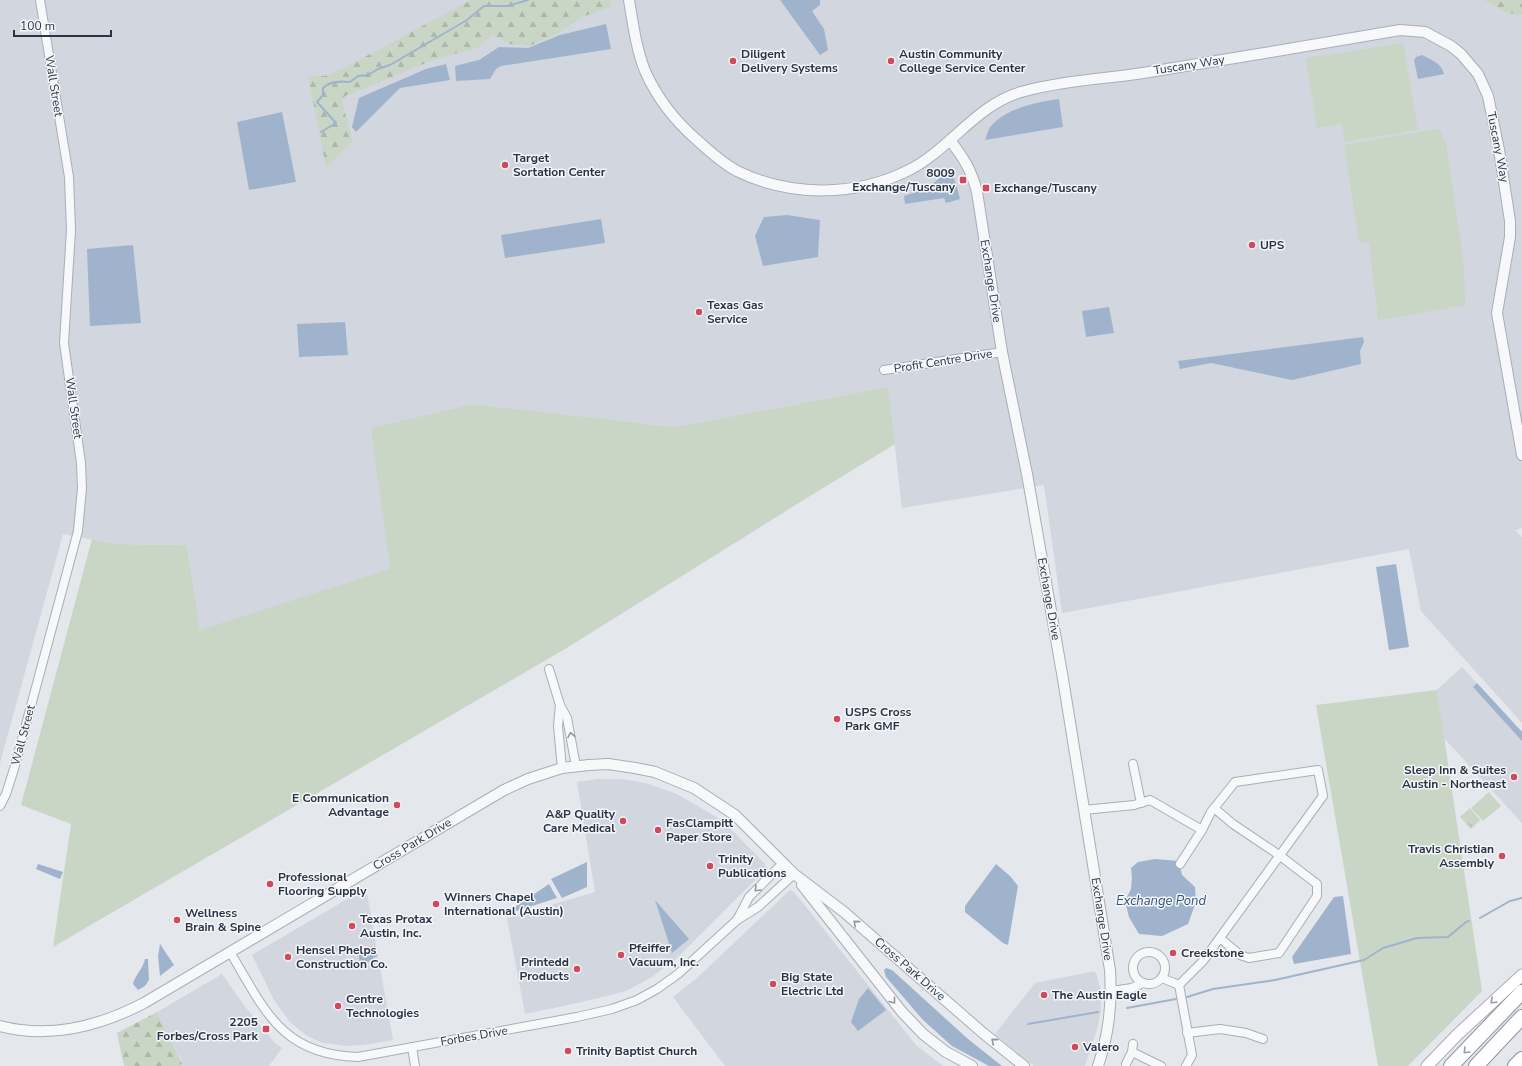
<svg xmlns="http://www.w3.org/2000/svg" width="1522" height="1066" viewBox="0 0 1522 1066" font-family="'Nunito Sans',sans-serif">
<style>
.built{fill:#d2d6de}
.green{fill:#c9d6c5}
.forest{fill:url(#forest-firs)}
.park{fill:url(#park-tufts)}
.water{fill:#9fb4cc}
.lines{fill:none;stroke-linecap:round;stroke-linejoin:round}
.stream{stroke:#9fb4cc;stroke-width:2}
.minor-casing{stroke:#a9aeb7;stroke-width:10}
.tertiary-casing{stroke:#a9aeb7;stroke-width:12}
.secondary-casing{stroke:#a9aeb7;stroke-width:13}
.motorway-casing{stroke:#8b94a3;stroke-width:16}
.minor{stroke:#f7f8fa;stroke-width:8}
.tertiary{stroke:#f7f8fa;stroke-width:10}
.secondary{stroke:#fff;stroke-width:11}
.motorway{stroke:#fff;stroke-width:14}
.oneway{stroke:#9196a0}
.oneway2{stroke:#959aa2}
.poi-dot{fill:#d1495b;stroke:#f4f6f9;stroke-width:1.5}
.labels{text-anchor:middle;stroke-width:3;stroke-linejoin:round;paint-order:stroke}
.poi-label{font-size:12px;font-weight:bold;fill:#2b3445;stroke:#f4f6f9;text-anchor:start}
.street-label{font-size:12px;fill:#2b3445;stroke:#f4f6f9}
.water-label{font-size:13px;font-style:italic;fill:#34527a;stroke:#f4f6f9}
</style>
<defs>
<pattern id="forest-firs" width="22" height="20" patternUnits="userSpaceOnUse"><rect width="22" height="20" fill="#c9d6c5"/><path d="M5 1l3.5 6h-7zM16 11l3.5 6h-7z" fill="#adb8ab"/></pattern>
<pattern id="park-tufts" width="24" height="20" patternUnits="userSpaceOnUse"><rect width="24" height="20" fill="#c9d6c5"/><path d="M3 7l-1-3M5 7V3M7 7l1-3M15 17l-1-3M17 17v-4M19 17l1-3" fill="none" stroke="#adb8ab"/></pattern>
</defs>
<rect width="100%" height="100%" fill="#e4e7ec"/>
<g class="built">
<polygon points="0,0 1522,0 1522,528 1515,530 1522,537 1522,723 1421,611 1409,549 1062,613 1044,485 902,508 888,387 675,427 472,404 372,428 390,569 222,663 200,631 187,545 116,544 63,534 0,763"/>
<polygon points="1462,667 1522,732 1522,823 1444,738 1437,690"/>
<polygon points="598,779 624,779 649,784 677,794 723,821 765,864 767,868 677,958 652,977 626,991 582,1002 525,1014 507,918 595,892 577,782"/>
<polygon points="366,888 393,1040 364,1045 346,1046 323,1043 307,1036 290,1022 274,1000 252,955"/>
<polygon points="790,890 794,892 916,1045 943,1066 725,1066 673,997 697,978"/>
<polygon points="1095,971 1100,987 1101,1011 1098,1026 1085,1066 1034,1066 995,1034 1035,983"/>
<polygon points="222,974 243,1004 275,1043 282,1048 269,1066 178,1066 182,1062 157,1012"/>
</g>
<g class="green">
<polygon points="1403,43 1418,130 1345,142 1342,124 1317,128 1306,58"/>
<polygon points="1439,129 1446,143 1464,266 1465,305 1378,320 1369,243 1359,242 1344,145"/>
<polygon points="888,387 895,444 797,504 565,649 53,947 71,824 21,805 92,539 116,544 187,545 200,630 390,569 371,428 472,404 675,427"/>
<polygon points="1437,690 1482,991 1408,1066 1378,1066 1316,705"/>
<polygon points="1489,792 1501,806 1483,821 1471,808"/>
</g>
<g class="forest">
<polygon points="471,0 611,0 612,6 582,17 559,33 529,46 509,44 493,35 477,48 436,59 345,96 342,102 353,142 326,167 308,76 324,76 344,68"/>
<polygon points="1484,0 1522,0 1522,15 1507,13"/>
<polygon points="157,1012 182,1063 178,1066 124,1066 117,1033"/>
</g>
<polygon class="park" points="1470,808 1480,820 1471,829 1460,817"/>
<g class="water">
<polygon points="780,0 820,0 820,5 812,11 824,29 828,50 820,55"/>
<polygon points="606,24 611,49 501,66 496,69 490,79 456,81 455,66 479,60 499,47 528,48 560,35"/>
<path d="M1422,55c9,5 20,8 22,19l-26,5 -4,-19 2,-3z"/>
<polygon points="446,64 450,80 400,88 356,132 352,127 359,98 426,69"/>
<path d="M1059,99l4,28 -78,13c2,-4 3,-11 6,-14 16,-18 46,-24 68,-27z"/>
<polygon points="282,112 296,182 249,190 237,122"/>
<polygon points="950,170 956,184 960,199 946,203 944,198 905,204 904,196 927,188"/>
<polygon points="787,215 820,220 818,257 763,266 755,236 764,217"/>
<polygon points="601,219 605,243 505,258 501,235"/>
<polygon points="133,245 141,323 90,326 87,249"/>
<polygon points="1109,307 1114,333 1086,337 1082,311"/>
<polygon points="345,322 348,355 299,357 297,324"/>
<polygon points="1363,337 1364,342 1360,351 1361,364 1292,380 1211,363 1180,369 1178,361"/>
<polygon points="1396,564 1409,647 1389,650 1376,567"/>
<polygon points="1477,683 1522,732 1522,741 1473,687"/>
<polygon points="1155,859 1179,861 1182,875 1195,887 1196,902 1188,924 1162,936 1139,934 1129,917 1125,901 1131,889 1132,878 1131,868 1138,862"/>
<polygon points="587,862 587,887 562,898 551,879"/>
<polygon points="38,864 63,872 60,879 36,869"/>
<polygon points="996,864 1010,876 1018,886 1008,945 1003,943 965,912 965,906"/>
<polygon points="549,884 557,898 510,913 509,911"/>
<polygon points="1343,896 1351,954 1294,964 1292,957 1334,897"/>
<polygon points="655,900 689,939 672,953"/>
<polygon points="160,944 174,965 160,976 158,956"/>
<polygon points="375,946 377,956 363,965 360,965 358,949"/>
<path d="M145,959h3l1,21 -4,6 -7,4 -5,-6c2,-9 10,-15 12,-25z"/>
<polygon points="886,968 892,970 968,1039 1002,1066 989,1066 952,1046 923,1020 886,977 884,970"/>
<polygon points="868,988 886,1010 858,1031 851,1022 859,999"/>
</g>
<g class="lines">
<g class="stream">
<path d="M321,132l15,-9 -19,-21 6,-7v-7c7,-7 17,-7 27,-6l8,-6 10,-1 10,-6 12,-4 77,-45 17,-14h23l21,-6"/>
<polyline points="1480,918 1510,901 1522,898"/>
<polyline points="1187,997 1213,989 1275,980 1364,960 1383,948 1417,938 1448,937 1466,922 1469,921"/>
<polyline points="1127,1008 1176,999"/>
<polyline points="1028,1024 1098,1012"/>
</g>
<defs>
<g id="minor">
<polyline points="884,370 1002,352"/>
<polyline points="549,669 560,705 567,718 576,766"/>
<polyline points="560,705 558,726 562,768"/>
<polyline points="1133,764 1141,803"/>
<polyline points="0,806 6,794 14,769 78,531 82,488 81,463 64,343 71,230 69,177 40,0"/>
<polyline points="1214,808 1233,824 1279,855 1317,884 1317,896 1279,953 1249,958 1240,955 1220,938"/>
<polyline points="1084,810 1134,805 1150,800 1202,830 1211,812 1235,782 1318,770 1323,796 1203,961 1179,985 1192,1055 1186,1066"/>
<polyline points="1180,864 1202,830"/>
<polyline points="737,920 749,897 783,863"/>
<circle cx="1149" cy="968" r="16"/>
<path d="M230,952c35,58 51,103 128,105l219,-40 35,-8 25,-9 20,-11 21,-15 59,-54 21,-13 36,-33"/>
<polyline points="1162,978 1179,985"/>
<polyline points="1111,991 1132,988 1143,983"/>
<polyline points="1187,1033 1220,1029 1246,1033 1263,1039"/>
<polyline points="412,1047 415,1066"/>
<polyline points="1132,1052 1133,1044"/>
<polyline points="1126,1064 1132,1052 1161,1066"/>
</g>
<g id="tertiary">
<path d="M629,0c4,24 7,48 16,71 12,27 30,50 52,69 12,11 25,23 40,31 53,26 119,26 172,-1 40,-20 67,-65 112,-78 39,-11 82,-13 122,-19 86,-14 171,-28 257,-43l25,2 26,14 10,8 17,20 10,22 11,54 11,71v16l-13,76 25,142"/>
<path d="M950,140c14,19 21,29 27,52l25,160 25,122 36,205 47,291c2,35 -1,63 -12,96"/>
<polyline points="802,885 902,1012 923,1034 946,1052 972,1066"/>
<path d="M0,1026c49,13 100,0 144,-23l360,-213 24,-11 34,-11 27,-3 19,-1 27,4 20,4 39,16 41,27 59,59 50,38 139,121 41,33"/>
</g>
<polyline id="secondary" points="1427,1066 1457,1035 1522,975"/>
<g id="motorway">
<polyline points="1451,1066 1522,992"/>
<polyline points="1476,1066 1522,1017"/>
<polyline points="1515,1066 1522,1059"/>
</g>
</defs>
<use href="#minor" class="minor-casing"/>
<use href="#tertiary" class="tertiary-casing"/>
<use href="#secondary" class="secondary-casing"/>
<use href="#motorway" class="motorway-casing"/>
<use href="#minor" class="minor"/>
<use href="#tertiary" class="tertiary"/>
<use href="#secondary" class="secondary"/>
<use href="#motorway" class="motorway"/>
</g>
<defs><path id="oneway-chevron" d="M-2-3.5L2.5 0L-2 3.5" fill="none" stroke-width="1.6" stroke-linecap="round" stroke-linejoin="round"/></defs>
<g class="oneway">
<use href="#oneway-chevron" transform="translate(571 735) rotate(-100)"/>
<use href="#oneway-chevron" transform="translate(757 889) rotate(134)"/>
<use href="#oneway-chevron" transform="translate(856 923) rotate(-139)"/>
<use href="#oneway-chevron" transform="translate(893 1001) rotate(52)"/>
<use href="#oneway-chevron" transform="translate(994 1041) rotate(-140)"/>
</g>
<g class="oneway2">
<use href="#oneway-chevron" transform="translate(1493 1001) rotate(137)"/>
<use href="#oneway-chevron" transform="translate(1466 1051) rotate(134)"/>
</g>
<g class="poi-dot">
<circle cx="733" cy="61" r="4"/>
<circle cx="891" cy="61" r="4"/>
<circle cx="505" cy="165" r="4"/>
<rect x="959" y="176" width="8" height="8" rx="2"/>
<rect x="982" y="184" width="8" height="8" rx="2"/>
<circle cx="1252" cy="245" r="4"/>
<circle cx="699" cy="312" r="4"/>
<circle cx="837" cy="719" r="4"/>
<circle cx="1514" cy="777" r="4"/>
<circle cx="397" cy="805" r="4"/>
<circle cx="623" cy="821" r="4"/>
<circle cx="658" cy="830" r="4"/>
<circle cx="1502" cy="856" r="4"/>
<circle cx="710" cy="866" r="4"/>
<circle cx="270" cy="884" r="4"/>
<circle cx="436" cy="904" r="4"/>
<circle cx="177" cy="920" r="4"/>
<circle cx="352" cy="926" r="4"/>
<circle cx="1173" cy="953" r="4"/>
<circle cx="621" cy="955" r="4"/>
<circle cx="288" cy="957" r="4"/>
<circle cx="577" cy="969" r="4"/>
<circle cx="773" cy="984" r="4"/>
<circle cx="1044" cy="995" r="4"/>
<circle cx="338" cy="1006" r="4"/>
<rect x="262" y="1025" width="8" height="8" rx="2"/>
<circle cx="1075" cy="1047" r="4"/>
<circle cx="568" cy="1051" r="4"/>
</g>
<g class="labels">
<g class="poi-label">
<text x="741" y="58">Diligent<tspan x="741" dy="14">Delivery Systems</tspan></text>
<text x="899" y="58">Austin Community<tspan x="899" dy="14">College Service Center</tspan></text>
<text x="513" y="162">Target<tspan x="513" dy="14">Sortation Center</tspan></text>
<text x="955" y="177" text-anchor="end">8009<tspan x="955" dy="14">Exchange/Tuscany</tspan></text>
<text x="994" y="192">Exchange/Tuscany</text>
<text x="1260" y="249">UPS</text>
<text x="707" y="309">Texas Gas<tspan x="707" dy="14">Service</tspan></text>
<text x="845" y="716">USPS Cross<tspan x="845" dy="14">Park GMF</tspan></text>
<text x="1506" y="774" text-anchor="end">Sleep Inn &amp; Suites<tspan x="1506" dy="14">Austin - Northeast</tspan></text>
<text x="389" y="802" text-anchor="end">E Communication<tspan x="389" dy="14">Advantage</tspan></text>
<text x="615" y="818" text-anchor="end">A&amp;P Quality<tspan x="615" dy="14">Care Medical</tspan></text>
<text x="666" y="827">FasClampitt<tspan x="666" dy="14">Paper Store</tspan></text>
<text x="1494" y="853" text-anchor="end">Travis Christian<tspan x="1494" dy="14">Assembly</tspan></text>
<text x="718" y="863">Trinity<tspan x="718" dy="14">Publications</tspan></text>
<text x="278" y="881">Professional<tspan x="278" dy="14">Flooring Supply</tspan></text>
<text x="444" y="901">Winners Chapel<tspan x="444" dy="14">International (Austin)</tspan></text>
<text x="185" y="917">Wellness<tspan x="185" dy="14">Brain &amp; Spine</tspan></text>
<text x="360" y="923">Texas Protax<tspan x="360" dy="14">Austin, Inc.</tspan></text>
<text x="629" y="952">Pfeiffer<tspan x="629" dy="14">Vacuum, Inc.</tspan></text>
<text x="296" y="954">Hensel Phelps<tspan x="296" dy="14">Construction Co.</tspan></text>
<text x="1181" y="957">Creekstone</text>
<text x="569" y="966" text-anchor="end">Printedd<tspan x="569" dy="14">Products</tspan></text>
<text x="781" y="981">Big State<tspan x="781" dy="14">Electric Ltd</tspan></text>
<text x="1052" y="999">The Austin Eagle</text>
<text x="346" y="1003">Centre<tspan x="346" dy="14">Technologies</tspan></text>
<text x="258" y="1026" text-anchor="end">2205<tspan x="258" dy="14">Forbes/Cross Park</tspan></text>
<text x="1083" y="1051">Valero</text>
<text x="576" y="1055">Trinity Baptist Church</text>
</g>
<g class="street-label">
<text transform="translate(1189 65) rotate(-9)" y="4">Tuscany Way</text>
<text transform="translate(54 86) rotate(81)" y="4">Wall Street</text>
<text transform="translate(1498 147) rotate(79)" y="4">Tuscany Way</text>
<text transform="translate(991 281) rotate(81)" y="4">Exchange Drive</text>
<text transform="translate(943 361) rotate(-9)" y="4">Profit Centre Drive</text>
<text transform="translate(74 408) rotate(82)" y="4">Wall Street</text>
<text transform="translate(1049 599) rotate(80)" y="4">Exchange Drive</text>
<text transform="translate(23 735) rotate(-75)" y="4">Wall Street</text>
<text transform="translate(412 844) rotate(-31)" y="4">Cross Park Drive</text>
<text transform="translate(1102 919) rotate(81)" y="4">Exchange Drive</text>
<text transform="translate(910 969) rotate(41)" y="4">Cross Park Drive</text>
<text transform="translate(474 1036) rotate(-10)" y="4">Forbes Drive</text>
</g>
<g class="water-label">
<text x="1161" y="905">Exchange Pond</text>
</g>
</g>
<path d="M14 30v6h97v-6" fill="none" stroke="#2b3445" stroke-width="2"/>
<text x="20" y="30" font-size="12" fill="#2b3445" stroke="#f4f6f9" stroke-width="3" paint-order="stroke">100 m</text>
</svg>
